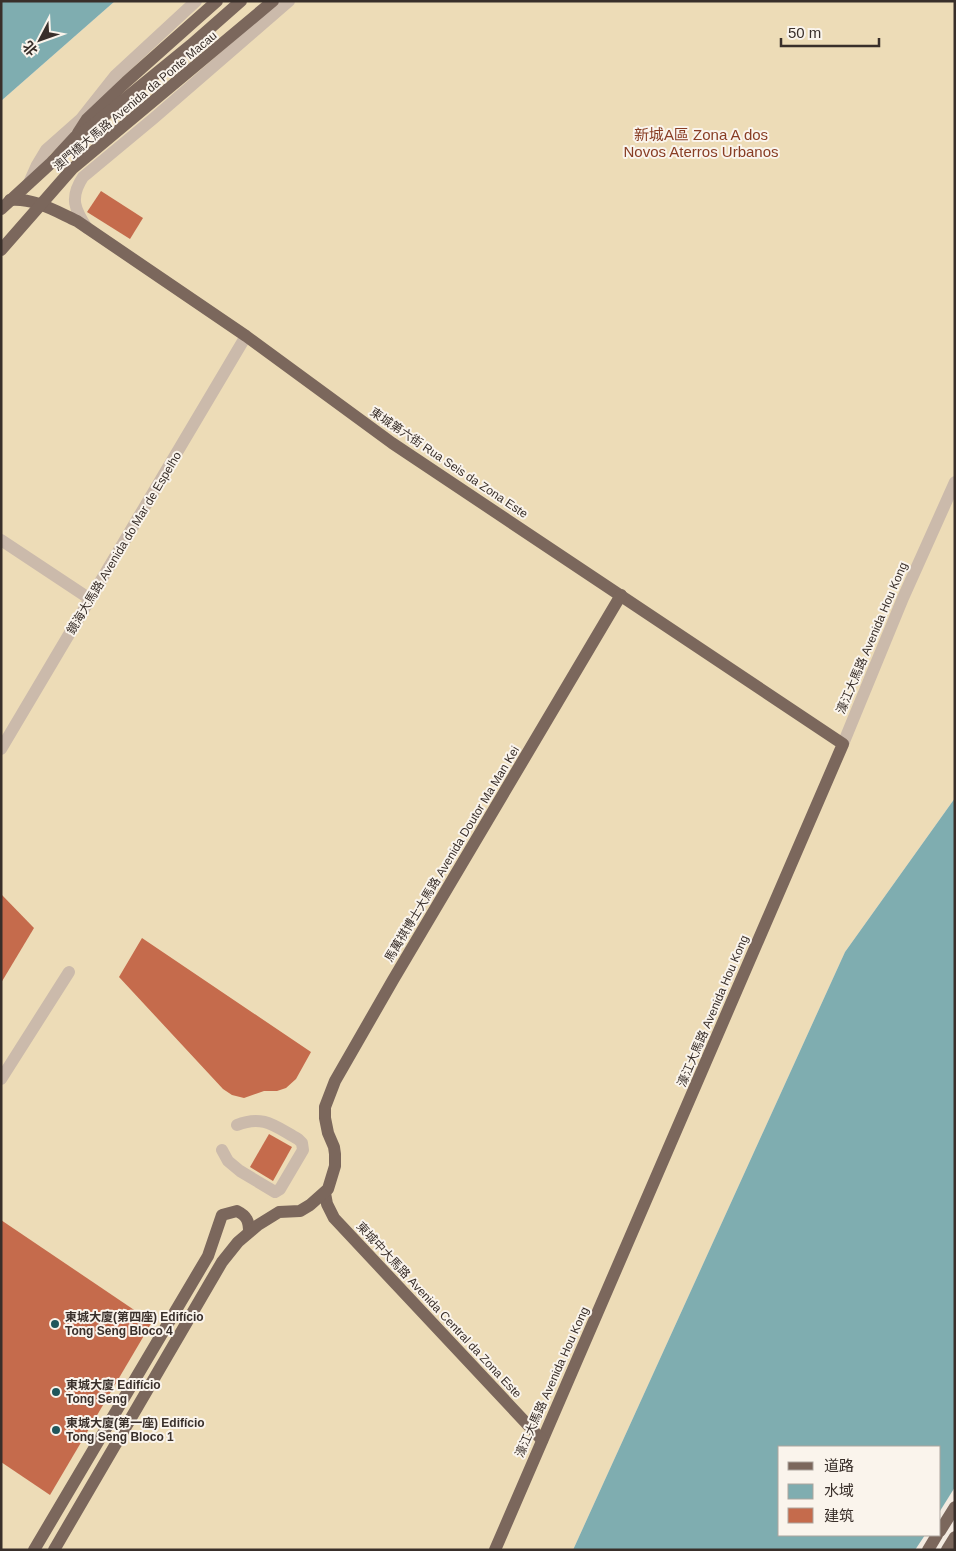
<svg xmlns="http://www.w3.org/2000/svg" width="956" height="1551" viewBox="0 0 956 1551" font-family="Helvetica,'Noto Sans SC',sans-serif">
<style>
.sand{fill:#eddcb7}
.water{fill:#7fadb0;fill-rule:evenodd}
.pier{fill:#f3eae0}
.building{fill:#c56b4c}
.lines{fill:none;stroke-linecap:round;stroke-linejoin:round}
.minor{stroke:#cbbaab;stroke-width:12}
.major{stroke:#7b675c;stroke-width:12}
.poi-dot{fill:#20565b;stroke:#faf4ec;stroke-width:2}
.labels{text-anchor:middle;stroke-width:4;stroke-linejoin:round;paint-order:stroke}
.street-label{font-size:12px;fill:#392f2a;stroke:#faf4ec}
.poi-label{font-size:12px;font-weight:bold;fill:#392f2a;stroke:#faf4ec;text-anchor:start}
.quarter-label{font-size:15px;fill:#883d24;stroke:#faf4ec}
</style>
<rect width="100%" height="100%" fill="#f3eae0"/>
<polygon class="sand" points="115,1 955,1 955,798 845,952 573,1550 1,1550 1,101"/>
<g class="water">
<polygon points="1,1 115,1 1,101"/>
<path d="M955,798v752h-382l272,-598zM780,1447h160v88h-160z"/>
</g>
<polygon class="pier" points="955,1487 955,1550 915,1550 925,1535 940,1535 940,1511"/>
<g class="building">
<polygon points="101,191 143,218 130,239 87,212"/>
<polygon points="1,894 34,928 1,983"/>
<polygon points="142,938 311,1052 296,1079 286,1088 277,1091 264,1091 244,1098 232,1095 223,1089 119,977"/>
<polygon points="269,1134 292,1147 273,1181 250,1167"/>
<polygon points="1,1220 152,1322 50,1495 1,1462"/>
</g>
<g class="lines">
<g class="minor">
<polyline points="29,183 37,165 46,150 81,119 115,76 196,1"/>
<path d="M87,228c-12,-18 -18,-30 -4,-51l71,-59 135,-117"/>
<polyline points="1,540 90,599"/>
<polyline points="843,744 903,598 955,482"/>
<polyline points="1,749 246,336"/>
<polyline points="1,1079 69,972"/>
<path d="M222,1150l6,11 12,10 35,21 5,-3 23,-39 -1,-7 -4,-4c-22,-12 -35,-25 -61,-14"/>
</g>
<g class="major">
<polyline points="78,133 87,119 126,82 217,1"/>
<path d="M10,200c25,-2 45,11 67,21l169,115 146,107 451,301 -348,806"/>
<polyline points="1,209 50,164 75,137 93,125 191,45 241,1"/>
<polyline points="1,250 72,169 273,1"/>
<polyline points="325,1193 327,1204 334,1218 542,1440"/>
<polyline points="940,1531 955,1507"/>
<path d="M34,1550l174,-294 14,-41 15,-4c10,5 12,10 12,21"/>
<polyline points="54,1550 222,1262 238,1242 258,1225 279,1212 300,1211 310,1205 328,1189 335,1166 335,1154 334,1147 328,1133 325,1118 325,1107 335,1081 393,980 621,595"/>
<polyline points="928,1550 937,1535"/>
<polyline points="947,1550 955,1537"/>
</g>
</g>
<g class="poi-dot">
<circle cx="55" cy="1324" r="5"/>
<circle cx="56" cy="1392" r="5"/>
<circle cx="56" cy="1430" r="5"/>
</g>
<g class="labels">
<g class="street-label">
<text transform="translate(135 101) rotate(-40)" y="4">澳門橋大馬路 Avenida da Ponte Macau</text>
<text transform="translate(449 463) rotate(34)" y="4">東城第六街 Rua Seis da Zona Este</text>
<text transform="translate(124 543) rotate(-59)" y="4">鏡海大馬路 Avenida do Mar de Espelho</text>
<text transform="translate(872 638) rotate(-67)" y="4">濠江大馬路 Avenida Hou Kong</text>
<text transform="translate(452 854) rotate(-59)" y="4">馬萬祺博士大馬路 Avenida Doutor Ma Man Kei</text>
<text transform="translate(713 1011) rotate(-67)" y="4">濠江大馬路 Avenida Hou Kong</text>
<text transform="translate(439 1310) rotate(47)" y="4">東城中大馬路 Avenida Central da Zona Este</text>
<text transform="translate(552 1382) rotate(-66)" y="4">濠江大馬路 Avenida Hou Kong</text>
</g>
<g class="poi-label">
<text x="65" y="1321">東城大廈(第四座) Edifício<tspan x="65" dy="14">Tong Seng Bloco 4</tspan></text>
<text x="66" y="1389">東城大廈 Edifício<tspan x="66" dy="14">Tong Seng</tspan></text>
<text x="66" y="1427">東城大廈(第一座) Edifício<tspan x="66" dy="14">Tong Seng Bloco 1</tspan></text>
</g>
<g class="quarter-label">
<text x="701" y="140">新城A區 Zona A dos<tspan x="701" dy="17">Novos Aterros Urbanos</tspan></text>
</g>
</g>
<rect width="956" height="1551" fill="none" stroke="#392f2a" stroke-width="5"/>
<rect x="778" y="1446" width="162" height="90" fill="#faf4ec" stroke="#ada59e"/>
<rect x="788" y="1462" width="25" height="8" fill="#7b675c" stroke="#ada59e"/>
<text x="824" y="1471" font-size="15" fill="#392f2a">道路</text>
<rect x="788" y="1484" width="25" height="15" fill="#7fadb0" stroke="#ada59e"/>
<text x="824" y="1496" font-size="15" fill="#392f2a">水域</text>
<rect x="788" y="1508" width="25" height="15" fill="#c56b4c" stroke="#ada59e"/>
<text x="824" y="1521" font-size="15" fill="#392f2a">建筑</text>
<g transform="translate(40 40) rotate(229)" stroke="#faf4ec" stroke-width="4" paint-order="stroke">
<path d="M0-4L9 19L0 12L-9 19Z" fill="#392f2a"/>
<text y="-8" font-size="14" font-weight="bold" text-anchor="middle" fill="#392f2a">北</text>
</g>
<path d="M781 38v8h98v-8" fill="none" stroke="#392f2a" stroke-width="2.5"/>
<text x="788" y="38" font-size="15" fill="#392f2a" stroke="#faf4ec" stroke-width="4" paint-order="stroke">50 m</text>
</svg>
